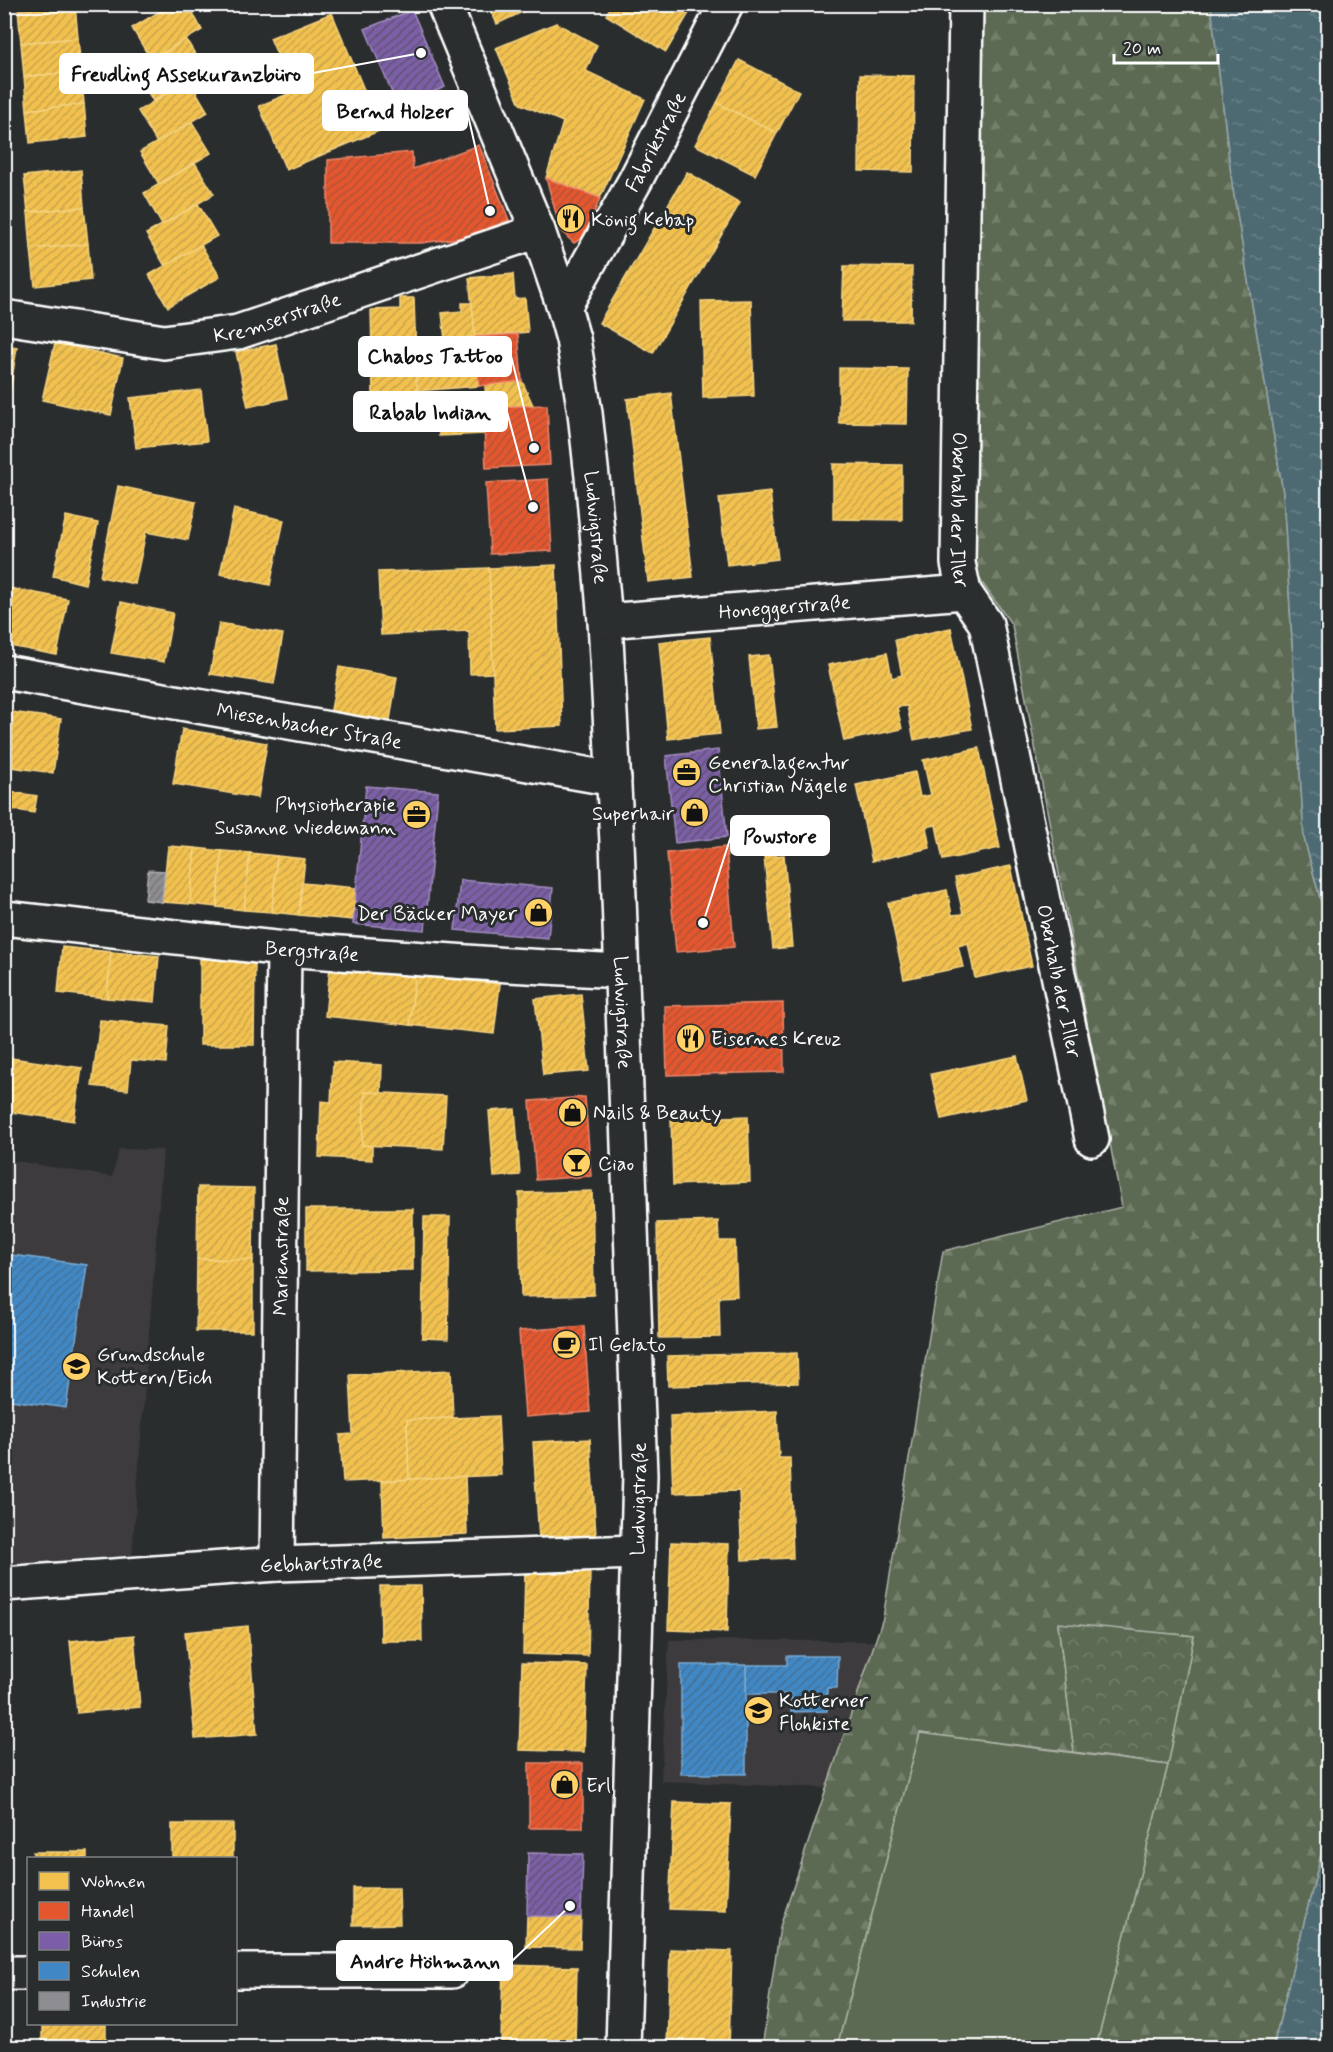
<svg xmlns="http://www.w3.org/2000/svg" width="1333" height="2052" viewBox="0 0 1333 2052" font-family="Mynerve,sans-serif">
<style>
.built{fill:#3d3a3e}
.forest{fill:url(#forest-firs);stroke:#aeb4a8;stroke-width:1.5}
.park{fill:url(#park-crowns);stroke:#aeb4a8;stroke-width:1.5}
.garden{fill:#5c6a52;stroke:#aeb4a8;stroke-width:1.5}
.water{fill:url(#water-ripples);stroke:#95a6ab;stroke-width:1.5}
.homes{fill:url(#homes-hatch);stroke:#f6d483;stroke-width:1.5}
.shops{fill:url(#shops-hatch);stroke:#ec896d;stroke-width:1.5}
.offices{fill:url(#offices-hatch);stroke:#a38ec1;stroke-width:1.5}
.schools{fill:url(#schools-hatch);stroke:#79acd6;stroke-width:1.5}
.industry{fill:url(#industry-hatch);stroke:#afafb3;stroke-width:1.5}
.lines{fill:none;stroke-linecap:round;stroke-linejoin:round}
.minor-casing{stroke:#fff;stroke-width:38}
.minor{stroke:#2a2d2e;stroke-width:33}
.labels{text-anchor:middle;stroke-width:6;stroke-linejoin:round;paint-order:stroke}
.street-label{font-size:20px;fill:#fff;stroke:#2a2d2e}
.poi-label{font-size:20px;fill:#fff;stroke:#2a2d2e;text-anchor:start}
.leader{fill:none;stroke:#fff;stroke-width:2}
.callout-dot{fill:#fff;stroke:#2a2d2e;stroke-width:2}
.callout{fill:#fff;stroke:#fff;stroke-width:2}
.callout-label{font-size:21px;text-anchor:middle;font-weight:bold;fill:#111}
</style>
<defs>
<pattern id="forest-firs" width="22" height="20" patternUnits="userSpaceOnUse" patternTransform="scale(1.5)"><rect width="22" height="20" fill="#5c6a52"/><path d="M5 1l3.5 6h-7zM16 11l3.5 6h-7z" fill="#74806c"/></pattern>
<pattern id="park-crowns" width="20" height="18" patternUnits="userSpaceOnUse" patternTransform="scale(1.5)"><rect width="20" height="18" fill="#5c6a52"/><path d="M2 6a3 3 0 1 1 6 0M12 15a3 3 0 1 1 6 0" fill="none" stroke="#74806c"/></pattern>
<pattern id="water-ripples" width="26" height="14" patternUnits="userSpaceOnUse" patternTransform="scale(1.5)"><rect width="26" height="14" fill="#4e6a73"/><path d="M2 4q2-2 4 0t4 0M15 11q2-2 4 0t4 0" fill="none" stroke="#698088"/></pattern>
<pattern id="homes-hatch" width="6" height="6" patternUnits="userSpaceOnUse" patternTransform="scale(1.5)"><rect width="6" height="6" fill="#f2c14e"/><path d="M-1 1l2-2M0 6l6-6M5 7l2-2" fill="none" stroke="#c8a44e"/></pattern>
<pattern id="shops-hatch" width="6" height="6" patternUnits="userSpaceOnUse" patternTransform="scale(1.5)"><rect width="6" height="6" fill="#e4572e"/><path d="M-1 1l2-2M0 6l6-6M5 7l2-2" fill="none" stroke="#af5338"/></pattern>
<pattern id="offices-hatch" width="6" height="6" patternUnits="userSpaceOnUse" patternTransform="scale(1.5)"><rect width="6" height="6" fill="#7b5ea7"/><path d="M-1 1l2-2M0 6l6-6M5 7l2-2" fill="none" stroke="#5f5370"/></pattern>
<pattern id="schools-hatch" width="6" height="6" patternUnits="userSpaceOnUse" patternTransform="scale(1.5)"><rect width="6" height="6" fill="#3f88c5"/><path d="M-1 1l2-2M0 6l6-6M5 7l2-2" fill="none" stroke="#447095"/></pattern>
<pattern id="industry-hatch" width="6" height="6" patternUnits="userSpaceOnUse" patternTransform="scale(1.5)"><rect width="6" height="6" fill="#8d8d92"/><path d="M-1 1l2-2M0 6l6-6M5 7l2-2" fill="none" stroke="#76767a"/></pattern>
</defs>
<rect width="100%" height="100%" fill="#2a2d2e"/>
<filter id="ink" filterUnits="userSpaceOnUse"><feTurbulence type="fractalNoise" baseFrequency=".0167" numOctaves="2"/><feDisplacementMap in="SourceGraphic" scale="12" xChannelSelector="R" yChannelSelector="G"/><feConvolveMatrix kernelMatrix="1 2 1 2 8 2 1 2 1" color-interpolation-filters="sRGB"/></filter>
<g filter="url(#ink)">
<g class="built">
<polygon points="119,1149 163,1150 132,1555 5,1565 4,1159 112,1177"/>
<polygon points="669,1640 875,1641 826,1788 661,1781"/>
</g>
<polygon class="forest" points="980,5 1211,5 1232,183 1283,492 1304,838 1328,928 1328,1827 1273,2047 1096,2047 1168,1765 1194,1636 1058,1624 1074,1752 920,1733 837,2047 762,2048 780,1927 883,1618 943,1251 1122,1207 1012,625 968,563"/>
<polygon class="park" points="1058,1623 1194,1636 1168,1765 1074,1752"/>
<polygon class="garden" points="920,1733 1168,1765 1096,2047 837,2047"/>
<g class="water">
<polygon points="1211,5 1328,5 1328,928 1304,838 1283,492 1232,183"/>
<polygon points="1328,1827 1328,2047 1273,2047"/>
</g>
<g class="homes">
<polygon points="172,4 188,4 202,30 151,60 132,28"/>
<polygon points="488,4 539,4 497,24"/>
<polygon points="612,4 687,4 692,8 666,52 606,15"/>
<polygon points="75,5 78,38 21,43 18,10"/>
<polygon points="332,13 381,130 286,170 259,106 293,92 270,38"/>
<polygon points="556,23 597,45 586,71 645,99 600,198 546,178 563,122 520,104 496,48"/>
<polygon points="78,38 81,71 24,77 21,43"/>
<polygon points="186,39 205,71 153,101 135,70"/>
<polygon points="739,60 799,91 777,133 717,103"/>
<polygon points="81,71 84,104 27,110 24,77"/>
<polygon points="860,75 914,76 913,172 859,171"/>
<polygon points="189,80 208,112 157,143 138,111"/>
<polygon points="717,103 777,133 755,175 695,145"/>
<polygon points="84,104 87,137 30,143 27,110"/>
<polygon points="192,122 211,153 159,184 140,152"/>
<polygon points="195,163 214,194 162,225 144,193"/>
<polygon points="81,170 84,207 28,212 24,176"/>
<polygon points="687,172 740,203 653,353 599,323"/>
<polygon points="198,204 217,236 165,266 146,234"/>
<polygon points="84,207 88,244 31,249 28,212"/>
<polygon points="88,244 91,280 35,286 31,249"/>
<polygon points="201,245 220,277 168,307 149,275"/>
<polygon points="844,266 912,267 911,321 842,321"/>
<polygon points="513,274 515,299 525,298 528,332 475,337 469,278"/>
<polygon points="400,298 414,298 417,391 373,394 371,310 400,309"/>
<polygon points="751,300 754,396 703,398 701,301"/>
<polygon points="462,303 472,303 475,337 445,340 442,313 462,311"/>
<polygon points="475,337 479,386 417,391 414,342"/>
<polygon points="55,343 123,358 111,415 42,400"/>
<polygon points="276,344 287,398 248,407 236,352"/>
<polygon points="4,345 17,347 4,430"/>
<polygon points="839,368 908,369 907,424 839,423"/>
<polygon points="522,381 533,405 486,407 485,385"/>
<polygon points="201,390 207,441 136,448 130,398"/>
<polygon points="671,393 693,577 648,582 627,399"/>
<polygon points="483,407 485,434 439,436 438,409"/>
<polygon points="833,464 902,465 902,520 833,519"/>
<polygon points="118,486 196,502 188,540 146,532 135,584 100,577"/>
<polygon points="770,492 778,559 727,565 719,498"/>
<polygon points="234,509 284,520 270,585 220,574"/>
<polygon points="66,516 98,523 85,584 53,576"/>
<polygon points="556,565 562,726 495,729 489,568"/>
<polygon points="489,568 493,673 470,674 469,631 381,635 378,572"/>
<polygon points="4,587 68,599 57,655 4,645"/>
<polygon points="121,602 173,613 164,662 111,653"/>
<polygon points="219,623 283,634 274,684 210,674"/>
<polygon points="951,628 972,729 914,740 907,706 897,707 902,729 844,741 828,665 887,653 892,678 902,675 895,640"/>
<polygon points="710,637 720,734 668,739 659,642"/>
<polygon points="769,655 777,727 756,729 749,657"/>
<polygon points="339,667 397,677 389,726 330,715"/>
<polygon points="4,711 61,719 53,773 4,766"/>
<polygon points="182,729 267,743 258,798 173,784"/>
<polygon points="979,748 1000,848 943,860 936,825 926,827 930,848 872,861 856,785 915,772 920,797 931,795 923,760"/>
<polygon points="4,791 37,796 34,813 4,808"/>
<polygon points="168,846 195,848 190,904 162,902"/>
<polygon points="195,848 222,851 217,907 190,904"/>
<polygon points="222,851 250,853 244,910 217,907"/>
<polygon points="250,853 277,856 272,912 244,910"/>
<polygon points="784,855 792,947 773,949 764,856"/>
<polygon points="277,856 305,859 299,915 272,912"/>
<polygon points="1011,866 1032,966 975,978 968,943 958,946 963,967 904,979 888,903 947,890 952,915 963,914 955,878"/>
<polygon points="302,883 356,888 353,920 299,915"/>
<polygon points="62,947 111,952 107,998 58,993"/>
<polygon points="111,952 159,956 155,1002 107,998"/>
<polygon points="200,959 255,960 254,1045 200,1045"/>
<polygon points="330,967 415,976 410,1025 325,1016"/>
<polygon points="415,976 500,984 494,1034 410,1025"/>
<polygon points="581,994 589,1071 543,1075 535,999"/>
<polygon points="100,1020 169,1026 166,1063 131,1060 128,1090 92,1086"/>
<polygon points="1017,1056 1027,1100 941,1119 931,1074"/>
<polygon points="4,1057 82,1068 74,1121 4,1111"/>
<polygon points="333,1062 382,1065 381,1093 365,1092 362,1145 372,1146 372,1160 319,1157 321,1101 331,1102"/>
<polygon points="365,1092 446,1096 443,1149 362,1145"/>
<polygon points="515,1109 520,1175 494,1177 489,1111"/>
<polygon points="748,1116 750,1182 673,1185 671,1119"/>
<polygon points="198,1187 254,1188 253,1260 197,1259"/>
<polygon points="592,1191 594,1295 521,1297 519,1193"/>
<polygon points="306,1209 413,1209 413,1270 306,1271"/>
<polygon points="424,1217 450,1217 448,1339 422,1338"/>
<polygon points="718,1221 719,1241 735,1241 737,1296 719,1297 720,1337 659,1338 657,1223"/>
<polygon points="197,1259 253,1260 253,1331 196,1331"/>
<polygon points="797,1353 798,1383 668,1386 667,1356"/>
<polygon points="451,1370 453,1418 407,1420 409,1479 343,1482 340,1435 353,1434 350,1375"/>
<polygon points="777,1411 779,1458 790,1458 793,1558 742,1560 739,1491 673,1493 670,1416"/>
<polygon points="498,1416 501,1475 409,1479 407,1420"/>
<polygon points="590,1439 596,1536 539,1540 533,1442"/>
<polygon points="465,1476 467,1534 384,1538 382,1481"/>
<polygon points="671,1542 729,1544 727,1632 668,1630"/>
<polygon points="525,1569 590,1571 588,1656 523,1654"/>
<polygon points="380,1586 421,1586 422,1641 381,1641"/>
<polygon points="248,1626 257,1734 195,1739 185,1632"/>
<polygon points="134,1635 140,1707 77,1713 70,1641"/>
<polygon points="522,1663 587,1665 584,1752 519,1750"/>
<polygon points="674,1802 731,1804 726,1911 669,1909"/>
<rect x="172" y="1824" width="61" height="34"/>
<rect x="33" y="1852" width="54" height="6"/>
<polygon points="353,1888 399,1888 400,1924 353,1925"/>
<polygon points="527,1916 581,1917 580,1948 526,1947"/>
<polygon points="670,1949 732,1951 729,2048 667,2048"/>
<polygon points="503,1965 577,1967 575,2044 501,2042"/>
<rect x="42" y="2024" width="64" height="24"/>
</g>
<g class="shops">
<polygon points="479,145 509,220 466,237 421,243 328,243 328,160 412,152 413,169"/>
<polygon points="546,178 600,198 584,237 574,243 561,231"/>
<polygon points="518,334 522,381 479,386 475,337"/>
<polygon points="547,405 550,465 486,468 483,407"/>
<polygon points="548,479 552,551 490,554 486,483"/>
<polygon points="726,847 734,947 676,952 667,853"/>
<polygon points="783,1003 784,1072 667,1075 665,1006"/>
<polygon points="585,1097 591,1176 536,1180 530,1101"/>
<polygon points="584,1326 590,1412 525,1417 519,1331"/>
<rect x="529" y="1763" width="54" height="65"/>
</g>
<g class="offices">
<polygon points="412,10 445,87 398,107 365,29"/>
<polygon points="718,750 727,837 675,843 666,756"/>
<polygon points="366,786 438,792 425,930 353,924"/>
<polygon points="460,880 553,888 548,938 455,930"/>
<polygon points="528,1853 583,1854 581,1917 527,1916"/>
</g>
<g class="schools">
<polygon points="4,1254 87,1265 66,1408 4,1399"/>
<polygon points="787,1656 838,1656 837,1688 827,1688 827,1711 791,1712 791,1694 746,1694 746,1665 787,1665"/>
<rect x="681" y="1665" width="65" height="109"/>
</g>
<polygon class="industry" points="148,870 165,871 162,902 145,900"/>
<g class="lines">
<defs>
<g id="minor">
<path id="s1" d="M444,4l94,227 26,76 9,32 12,74 8,73 12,135 12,221 23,633 -17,573"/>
<path id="s2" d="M966,4l-8,559 6,29 22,32 106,515"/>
<path id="s3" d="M564,307l71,-126 91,-177"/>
<path id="s4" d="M4,317l160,25 74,-10 300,-101"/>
<path id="s5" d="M605,621l359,-29"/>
<path id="s6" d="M4,672l610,107"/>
<path id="s7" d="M4,918l280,31 225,16 112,6"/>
<path id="s8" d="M277,1564l7,-615"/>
<path id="s9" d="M4,1584l273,-20 361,-12"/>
<polyline points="236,1971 452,1971"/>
<polyline points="4,1973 28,1973"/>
</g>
</defs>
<use href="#minor" class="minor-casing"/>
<use href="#minor" class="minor"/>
</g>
</g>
<defs>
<symbol id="restaurant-disc" viewBox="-11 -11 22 22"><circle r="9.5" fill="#ffd166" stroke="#2a2d2e"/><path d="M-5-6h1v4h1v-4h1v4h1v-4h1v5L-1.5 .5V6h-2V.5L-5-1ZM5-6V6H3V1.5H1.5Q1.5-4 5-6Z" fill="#111"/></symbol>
<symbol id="office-disc" viewBox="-11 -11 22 22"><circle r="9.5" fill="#ffd166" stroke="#2a2d2e"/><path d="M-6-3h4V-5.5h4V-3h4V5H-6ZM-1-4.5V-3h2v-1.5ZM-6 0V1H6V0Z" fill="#111"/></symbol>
<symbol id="shop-disc" viewBox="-11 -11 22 22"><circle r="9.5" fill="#ffd166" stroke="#2a2d2e"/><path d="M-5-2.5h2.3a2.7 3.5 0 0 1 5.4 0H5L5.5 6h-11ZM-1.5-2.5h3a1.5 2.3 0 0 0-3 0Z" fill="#111"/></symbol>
<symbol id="bar-disc" viewBox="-11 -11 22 22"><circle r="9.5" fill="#ffd166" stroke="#2a2d2e"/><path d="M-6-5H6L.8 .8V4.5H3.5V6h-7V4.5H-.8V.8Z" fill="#111"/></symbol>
<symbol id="cafe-disc" viewBox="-11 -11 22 22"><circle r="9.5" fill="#ffd166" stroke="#2a2d2e"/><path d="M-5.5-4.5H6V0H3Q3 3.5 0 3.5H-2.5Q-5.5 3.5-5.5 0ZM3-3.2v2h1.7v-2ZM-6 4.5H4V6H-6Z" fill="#111"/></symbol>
<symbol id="school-disc" viewBox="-11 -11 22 22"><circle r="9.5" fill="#ffd166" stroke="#2a2d2e"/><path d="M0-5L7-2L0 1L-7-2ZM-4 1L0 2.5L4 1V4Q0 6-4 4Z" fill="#111"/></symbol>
</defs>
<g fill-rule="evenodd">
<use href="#restaurant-disc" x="554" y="202" width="33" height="33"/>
<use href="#office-disc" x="670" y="756" width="33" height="33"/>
<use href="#shop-disc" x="678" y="796" width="33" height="33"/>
<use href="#office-disc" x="400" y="798" width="33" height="33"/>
<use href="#shop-disc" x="522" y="896" width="33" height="33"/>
<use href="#restaurant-disc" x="674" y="1022" width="33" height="33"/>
<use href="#shop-disc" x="556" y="1096" width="33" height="33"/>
<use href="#bar-disc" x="560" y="1146" width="33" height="33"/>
<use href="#cafe-disc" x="550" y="1328" width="33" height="33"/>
<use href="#school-disc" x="60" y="1350" width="33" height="33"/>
<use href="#school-disc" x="742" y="1694" width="33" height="33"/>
<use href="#shop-disc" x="548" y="1768" width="33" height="33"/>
</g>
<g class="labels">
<g class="street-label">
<text dy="7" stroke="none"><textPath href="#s3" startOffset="189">Fabrikstraße</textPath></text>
<text dy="7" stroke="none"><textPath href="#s4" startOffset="278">Kremserstraße</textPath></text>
<text dy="7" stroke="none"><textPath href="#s2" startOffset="506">Oberhalb der Iller</textPath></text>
<text dy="7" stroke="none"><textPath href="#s1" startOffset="549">Ludwigstraße</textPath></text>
<text dy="7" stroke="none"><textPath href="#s5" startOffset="180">Honeggerstraße</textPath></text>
<text dy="7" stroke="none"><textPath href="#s6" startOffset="310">Miesenbacher Straße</textPath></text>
<text dy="7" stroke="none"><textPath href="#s7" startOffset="310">Bergstraße</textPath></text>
<text dy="7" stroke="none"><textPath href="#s2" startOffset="992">Oberhalb der Iller</textPath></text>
<text dy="7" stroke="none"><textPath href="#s1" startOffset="1035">Ludwigstraße</textPath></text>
<text dy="7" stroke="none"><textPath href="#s8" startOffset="308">Marienstraße</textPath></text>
<text transform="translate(638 1499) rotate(-89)" y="7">Ludwigstraße</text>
<text dy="7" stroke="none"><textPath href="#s9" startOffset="318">Gebhartstraße</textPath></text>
</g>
<g class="poi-label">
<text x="591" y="226">König Kebap</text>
<text x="708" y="769">Generalagentur<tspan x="708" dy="23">Christian Nägele</tspan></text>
<text x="396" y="811" text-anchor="end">Physiotherapie<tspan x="396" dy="23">Susanne Wiedemann</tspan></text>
<text x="674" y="820" text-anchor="end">Superhair</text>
<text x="517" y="920" text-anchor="end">Der Bäcker Mayer</text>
<text x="711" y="1045">Eisernes Kreuz</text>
<text x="593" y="1119">Nails &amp; Beauty</text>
<text x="598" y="1170">Ciao</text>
<text x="588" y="1351">Il Gelato</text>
<text x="97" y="1361">Grundschule<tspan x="97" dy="23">Kottern/Eich</tspan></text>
<text x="779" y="1707">Kotterner<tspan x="779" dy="23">Flohkiste</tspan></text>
<text x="586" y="1792">Erl</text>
</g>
</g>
<path class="leader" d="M421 53L313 73M490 211L467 111M534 448L511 356M533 507L507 412M703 923L731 836M570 1906L512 1961"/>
<g class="callout-dot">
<circle cx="421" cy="53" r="6"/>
<circle cx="490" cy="211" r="6"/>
<circle cx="534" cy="448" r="6"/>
<circle cx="533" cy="507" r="6"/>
<circle cx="703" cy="923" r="6"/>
<circle cx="570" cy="1906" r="6"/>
</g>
<g class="callout">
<rect x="60" y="54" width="253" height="39" rx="6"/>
<rect x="323" y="91" width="144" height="39" rx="6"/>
<rect x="359" y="337" width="152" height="39" rx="6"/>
<rect x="354" y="392" width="153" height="39" rx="6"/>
<rect x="731" y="816" width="98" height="39" rx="6"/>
<rect x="337" y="1941" width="175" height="39" rx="6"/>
</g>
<g class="callout-label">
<text x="186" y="81">Freudling Assekuranzbüro</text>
<text x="395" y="118">Bernd Holzer</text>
<text x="435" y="363">Chabos Tattoo</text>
<text x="430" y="419">Rabab Indian</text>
<text x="780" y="843">Powstore</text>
<text x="425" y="1968">Andre Höhmann</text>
</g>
<rect width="1333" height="2052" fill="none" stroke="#2a2d2e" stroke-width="24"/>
<rect x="12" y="12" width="1309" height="2028" fill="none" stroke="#fff" stroke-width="2" filter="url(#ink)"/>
<rect x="27" y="1857" width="210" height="168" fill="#2a2d2e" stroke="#7f8182" stroke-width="1.5"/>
<rect x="39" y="1872" width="30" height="18" fill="#f2c14e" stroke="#7f8182" stroke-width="1.5"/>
<text x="81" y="1887" font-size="18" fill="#ffffff">Wohnen</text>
<rect x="39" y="1902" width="30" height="18" fill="#e4572e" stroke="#7f8182" stroke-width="1.5"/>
<text x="81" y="1917" font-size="18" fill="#ffffff">Handel</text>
<rect x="39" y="1932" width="30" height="18" fill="#7b5ea7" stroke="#7f8182" stroke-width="1.5"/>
<text x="81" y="1947" font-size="18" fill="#ffffff">Büros</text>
<rect x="39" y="1962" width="30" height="18" fill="#3f88c5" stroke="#7f8182" stroke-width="1.5"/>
<text x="81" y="1977" font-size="18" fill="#ffffff">Schulen</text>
<rect x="39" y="1992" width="30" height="18" fill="#8d8d92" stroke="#7f8182" stroke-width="1.5"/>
<text x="81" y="2007" font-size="18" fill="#ffffff">Industrie</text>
<path d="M1114 54v9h104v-9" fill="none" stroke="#ffffff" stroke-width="3"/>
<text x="1123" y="54" font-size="18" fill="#ffffff" stroke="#2a2d2e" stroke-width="4.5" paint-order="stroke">20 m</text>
</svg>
